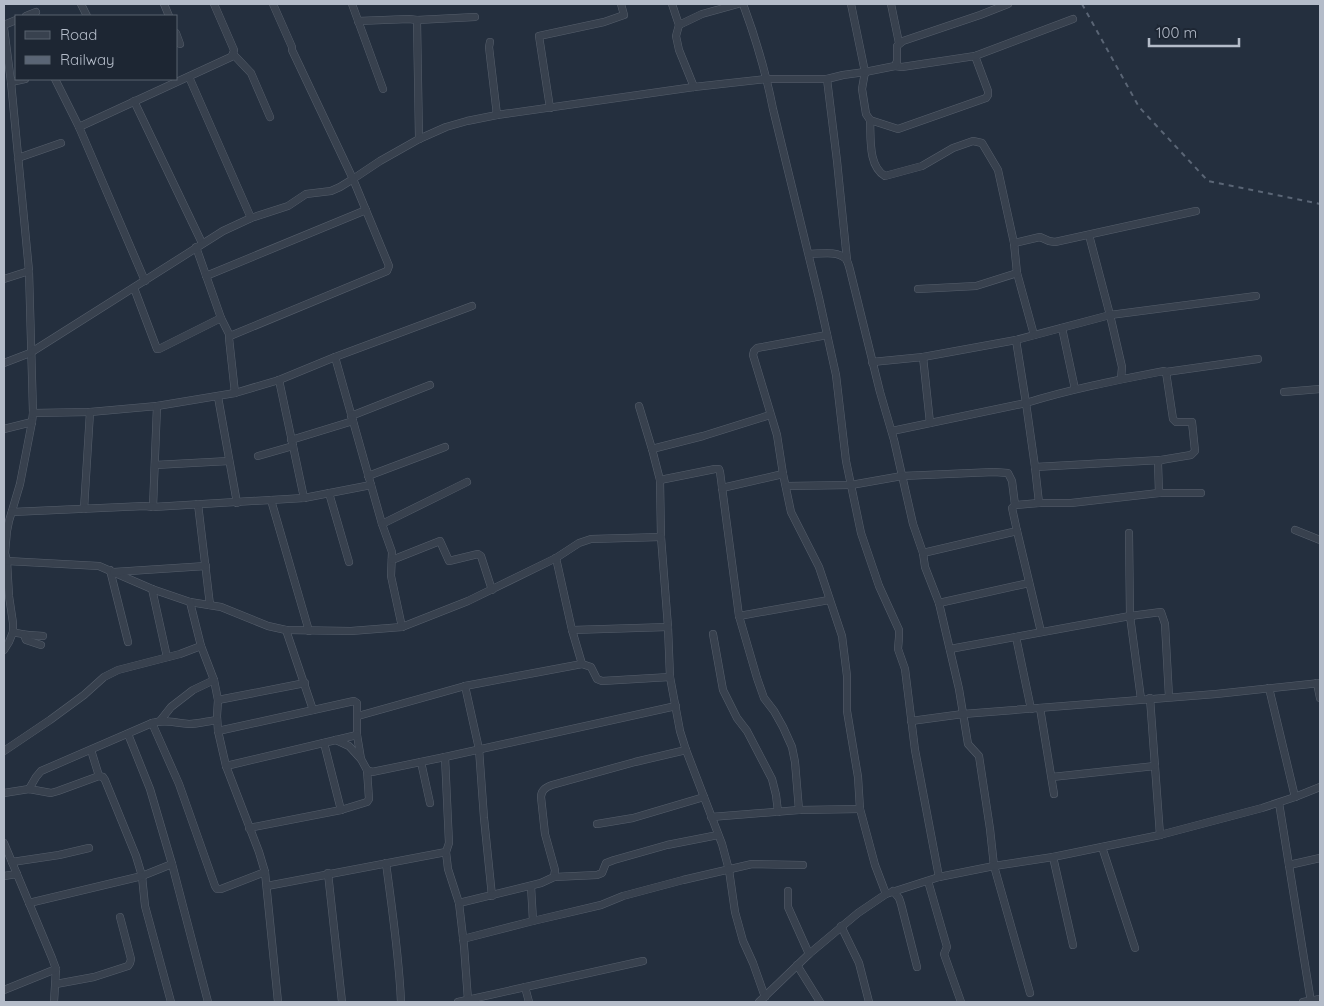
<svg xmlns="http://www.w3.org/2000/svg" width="1324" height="1006" viewBox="0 0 1324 1006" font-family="Quicksand,sans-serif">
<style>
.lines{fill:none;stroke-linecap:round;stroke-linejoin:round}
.street-casing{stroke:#565f6c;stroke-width:8}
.street{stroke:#38414e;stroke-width:7}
.rail{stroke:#5a6575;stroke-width:2;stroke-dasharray:5 5;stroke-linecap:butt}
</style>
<rect width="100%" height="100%" fill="#242f3e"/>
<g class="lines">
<defs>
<g id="street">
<polyline points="81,4 87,16"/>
<polyline points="164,4 169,16"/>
<polyline points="214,4 234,50 233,54 251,73 270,117"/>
<polyline points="352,4 383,89"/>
<polyline points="672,4 679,25"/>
<path d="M743,4c13,35 23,69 30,105l46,189 17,77 10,86 15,72 18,53 20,44v7l-1,12 7,20 10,81 24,127"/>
<polyline points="851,4 865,72 862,89 866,114 870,120 898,129 986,98 988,95 988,91 975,56"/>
<polyline points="891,4 899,43"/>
<polyline points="26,16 36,12"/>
<polyline points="417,20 419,139"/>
<polyline points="358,21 409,19 417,20 475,17"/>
<polyline points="4,25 16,20"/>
<polyline points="4,28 11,82 29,271 33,413 32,422 20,484 9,521 7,531 5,553 7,561 9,596 13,623 13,632 9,642 4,650"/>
<polyline points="176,33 180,44"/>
<polyline points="490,42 489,47 497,115"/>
<polyline points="895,66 902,67 975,56 1073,19"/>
<polyline points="189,77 251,218"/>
<polyline points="55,79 79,127 145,281"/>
<polyline points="827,79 843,75 865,72 895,66 897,61 897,46 903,41 980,15 1008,4"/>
<polyline points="11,82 25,79"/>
<polyline points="694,87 679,50 676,36 679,25 702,14 738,4"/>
<polyline points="134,101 202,243"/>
<polyline points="550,108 539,36 604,22 624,15 621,4"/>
<path d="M870,120c1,18 -2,46 15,56l37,-10 31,-18 20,-7 9,2 16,27 16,73 3,30 17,62"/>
<polyline points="79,127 231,57 233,54"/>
<polyline points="18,158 61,143"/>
<polyline points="1089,235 1110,315 1122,367 1121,379"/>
<polyline points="1014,243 1040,237 1049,241 1055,242 1196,211"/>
<polyline points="196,247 221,318"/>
<path d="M809,254c11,0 28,-4 37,5 2,3 3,7 4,11l30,122 14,48 19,84 10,29 2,14 14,36 20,86 9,55 11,12 11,73 4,37 36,127"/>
<polyline points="206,276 366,210"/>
<polyline points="4,279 29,271"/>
<polyline points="134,288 157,349 159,349 221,318 230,336"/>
<polyline points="918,289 976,286 1017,273"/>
<polyline points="1062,328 1075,389"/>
<polyline points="827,335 757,348 754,351 753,355 777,435 783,474 791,512 819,567 842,636 847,676 847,711 858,777 860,809 875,865 886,894"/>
<polyline points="335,357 382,524 392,552 391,576 402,627"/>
<polyline points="923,357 930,423"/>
<polyline points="872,362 923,357 1016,340 1110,315 1256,296"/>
<polyline points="4,363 30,353 223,231 251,218 288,206 306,194 331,191 340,187 353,179 380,161 419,139 446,127 467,121 497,115 694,87 767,79 827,79 837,161 847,260"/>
<polyline points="279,380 304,498"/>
<polyline points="1284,392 1320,389"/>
<polyline points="235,393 229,338 230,336 387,271 389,266 353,179 292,50 292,47 273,4"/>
<polyline points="218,397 237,503"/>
<polyline points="639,406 652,449 660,480 661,537 668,627 670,677 680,731 686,750 722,844 729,870 735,912 743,941 753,963 765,997"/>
<polyline points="33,413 90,412 157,406 235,393 279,380 335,357 472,306"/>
<polyline points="351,416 430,385"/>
<polyline points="4,429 32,422"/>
<polyline points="892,431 1026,403 1016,340"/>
<polyline points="291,440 353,421"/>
<polyline points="652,449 703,436 770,415"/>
<polyline points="258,456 293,446"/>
<polyline points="155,465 229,461"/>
<polyline points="1035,467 1161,460"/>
<polyline points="368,476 445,447"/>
<polyline points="660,480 715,469 719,469 720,472 739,616 757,678 764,698 774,711 783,727 792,747 795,762 799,810"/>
<polyline points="786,486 851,485 902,476 994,472 1008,473 1012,481 1015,505 1012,508 1017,531 923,553"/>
<polyline points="722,488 783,474"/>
<polyline points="329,493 349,562"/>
<polyline points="1159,493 1158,463 1161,460 1191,455 1195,451 1192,422 1176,422 1173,419 1166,372"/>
<polyline points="271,500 309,631"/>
<path d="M1039,503l-4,-36 -9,-64c45,-14 92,-23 138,-32l2,1 92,-13"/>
<polyline points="198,504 210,605"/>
<polyline points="1015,505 1039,503 1071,503 1159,493 1201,493"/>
<polyline points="153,507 157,406"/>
<polyline points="84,509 90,412"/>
<polyline points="12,512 145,506 153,507 304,498 371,485"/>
<polyline points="382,524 467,482"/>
<polyline points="1295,530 1320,540"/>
<polyline points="1017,531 1041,632"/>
<polyline points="1129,533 1130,616 1141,699"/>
<polyline points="556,558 572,630 582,664"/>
<polyline points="392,560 440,541 449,561 478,554 481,556 492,590"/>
<polyline points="7,561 99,566 152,589 190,602 221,607 268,626 286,630 351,631 402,627 468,601 556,558 579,543 591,539 661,537"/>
<polyline points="110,570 128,642"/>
<polyline points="114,572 206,566"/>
<polyline points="152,589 167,657"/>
<polyline points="190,602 201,646 214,680 218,700 217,716 218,731 226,766 259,852 265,872 278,1002"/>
<polyline points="939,603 1029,583"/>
<polyline points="739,616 829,600"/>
<polyline points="286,630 313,710"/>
<polyline points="572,630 668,627"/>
<path d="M13,632c10,3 19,3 30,4"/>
<polyline points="713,634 723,690 737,718 747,731 772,779 776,795 778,812"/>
<polyline points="24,635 26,640 41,645"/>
<polyline points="1016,637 1031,709"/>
<polyline points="950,649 1130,616 1161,612 1165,624 1169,697"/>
<polyline points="1317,683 1320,698"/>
<polyline points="465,686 479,749 484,818 492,896"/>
<polyline points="1269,688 1295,797"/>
<polyline points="1150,698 1160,835"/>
<polyline points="218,700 305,683"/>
<polyline points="1040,708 1054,794"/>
<polyline points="358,716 465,686 582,664 591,667 597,679 602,681 670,677"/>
<polyline points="160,721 171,707 193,690 214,680"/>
<polyline points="911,721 963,714 1216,694 1320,683"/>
<polyline points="152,723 179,784 215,886 217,889 221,889 265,872"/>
<polyline points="218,731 354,701 357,703 357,735 361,759 367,770 369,799 367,802 341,810 249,828"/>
<polyline points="128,734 150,789 172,864 208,1002"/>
<polyline points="336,740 349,746 360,758"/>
<polyline points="324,743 341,810"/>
<polyline points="91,750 99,776"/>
<polyline points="4,751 50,720 84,695 104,677 118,670 180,654 201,646"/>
<polyline points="445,757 449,843 446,852 448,869 459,903 464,946 468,1000"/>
<polyline points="421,762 430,803"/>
<polyline points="226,766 357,735"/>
<polyline points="367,770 372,772 445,757 676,706"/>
<polyline points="1052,777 1155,766"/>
<path d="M29,789l7,-12 5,-6 111,-48c13,-4 24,0 37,1 9,0 19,-3 28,-4"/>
<polyline points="4,793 29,789 51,793 58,791 99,776 103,777 105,780 136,856 142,876 145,906 171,1002"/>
<polyline points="1279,803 1311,1002"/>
<polyline points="711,817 799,810 860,809"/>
<polyline points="597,824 633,818 704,797"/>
<polyline points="4,843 52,958 56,969 54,1002"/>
<polyline points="1102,847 1135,948"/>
<polyline points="1053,857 1073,945"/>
<polyline points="12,862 59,855 89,848"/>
<path d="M386,863c6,46 13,92 15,139"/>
<polyline points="1289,865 1320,858"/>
<polyline points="328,873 342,1002"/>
<polyline points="4,876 17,874"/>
<path d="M554,877l1,-7 -10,-36 -4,-37c0,-7 5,-10 11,-12l83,-23 51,-12"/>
<polyline points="928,881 947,947 944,954 961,1002"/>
<polyline points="267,886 446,852"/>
<polyline points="531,886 533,921"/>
<polyline points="788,891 788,907 809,954"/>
<polyline points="893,891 899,898 901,904 917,967"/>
<polyline points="29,903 142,876 172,864"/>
<polyline points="459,903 541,883 554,877 597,875 602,873 606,863 614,860 667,845 718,835"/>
<polyline points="841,926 859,963 869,1002"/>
<polyline points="463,939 533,921 601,905 623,896 683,880 752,864 803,865"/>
<polyline points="797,965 820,1002"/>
<polyline points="56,984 94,977 128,966 130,963 131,959 120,917"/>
<polyline points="525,987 529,1002"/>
<polyline points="4,990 56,969"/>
<polyline points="458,1002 643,961"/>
<polyline points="759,1002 809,954 858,913 886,894 939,877 994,866 1053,857 1160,835 1262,808 1295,797 1320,787"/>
<polyline points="1303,1002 1320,999"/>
</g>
</defs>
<use href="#street" class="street-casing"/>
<use href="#street" class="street"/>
<polyline class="rail" points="1082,4 1139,107 1208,181 1320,204"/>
</g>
<rect width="1324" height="1006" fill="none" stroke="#b4bcc9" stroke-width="10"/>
<rect x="15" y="15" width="162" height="65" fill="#1d2633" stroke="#59626f"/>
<rect x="25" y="31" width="25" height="8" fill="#38414e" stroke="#59626f"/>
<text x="60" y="40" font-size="15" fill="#b4bcc9">Road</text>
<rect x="25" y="56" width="25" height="8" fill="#5a6575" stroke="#59626f"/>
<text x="60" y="65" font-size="15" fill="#b4bcc9">Railway</text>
<path d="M1149 38v8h90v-8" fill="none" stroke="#b4bcc9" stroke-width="2.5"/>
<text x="1156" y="38" font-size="15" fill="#b4bcc9" stroke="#1d2633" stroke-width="4" paint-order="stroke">100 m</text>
</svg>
